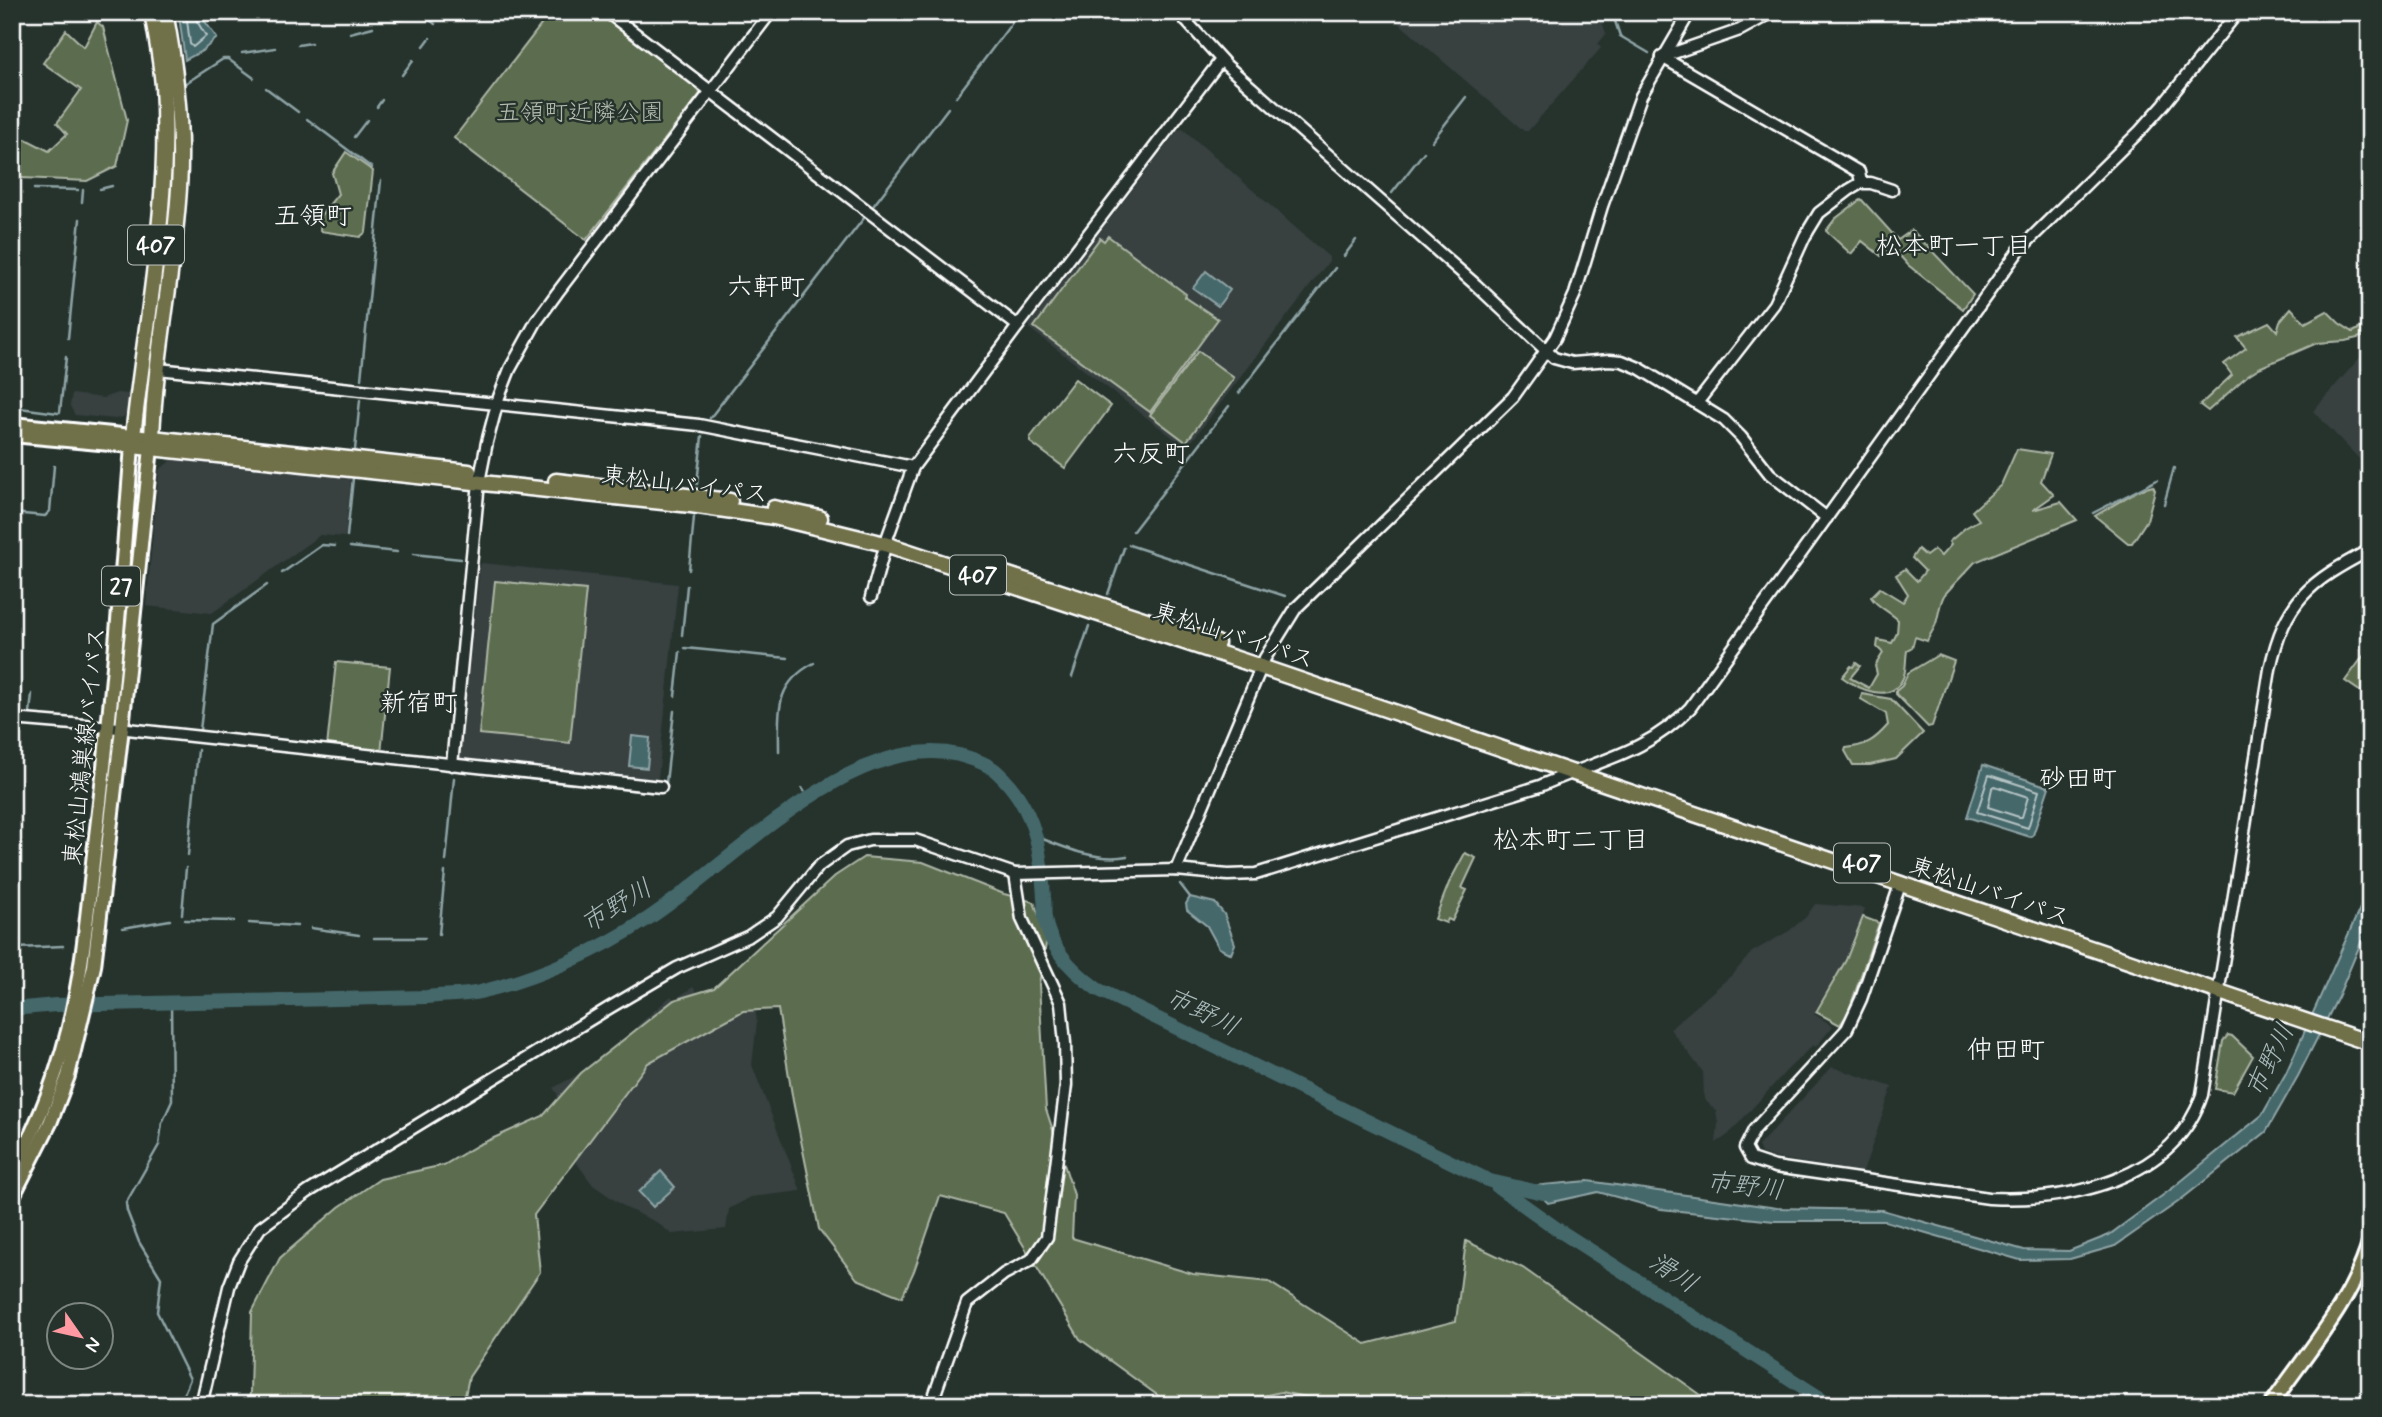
<svg xmlns="http://www.w3.org/2000/svg" width="2382" height="1417" viewBox="0 0 2382 1417" font-family="Mynerve,'Klee One',sans-serif">
<style>
.built{fill:#374140}
.green{fill:#5c6d4f;stroke:#aeb6a7;stroke-width:2}
.water{fill:#45686b;stroke:#8fa4a6;stroke-width:2}
.lines{fill:none;stroke-linecap:round;stroke-linejoin:round}
.shore{stroke:#b5c3c4;stroke-width:2}
.stream{stroke:#8fa4a6;stroke-width:2.5}
.river{stroke:#45686b;stroke-width:14}
.minor-casing{stroke:#fff;stroke-width:15}
.major-casing{stroke:#fff;stroke-width:18}
.highway-casing{stroke:#fff;stroke-width:19}
.minor{stroke:#26332d;stroke-width:10}
.major{stroke:#6f704a;stroke-width:12}
.highway{stroke:#6f704a;stroke-width:14}
.labels{text-anchor:middle;stroke-width:5;stroke-linejoin:round;paint-order:stroke}
.shield{fill:#26332d;stroke:#bec2c0;stroke-width:2}
.shield-label{font-size:23px;font-weight:bold;fill:#fff}
.park-label{font-size:24px;fill:#b6bdb0;stroke:#26332d}
.street-label{font-size:24px;fill:#fff;stroke:#26332d}
.neighbourhood-label{font-size:26px;fill:#fff;stroke:#26332d}
.water-label{font-size:26px;font-style:italic;fill:#abbbbc;stroke:#26332d}
</style>
<rect width="100%" height="100%" fill="#26332d"/>
<filter id="ink" filterUnits="userSpaceOnUse"><feTurbulence type="fractalNoise" baseFrequency=".0143" numOctaves="2"/><feDisplacementMap in="SourceGraphic" scale="14" xChannelSelector="R" yChannelSelector="G"/><feConvolveMatrix kernelMatrix="1 2 1 2 8 2 1 2 1" color-interpolation-filters="sRGB"/></filter>
<g filter="url(#ink)">
<g class="built">
<polygon points="1386,12 1599,12 1606,34 1598,44 1601,48 1528,131 1524,131"/>
<polygon points="1183,129 1329,257 1329,261 1188,446 1184,446 1030,329 1030,324 1178,130"/>
<polygon points="2370,346 2370,470 2313,411"/>
<polygon points="117,393 129,394 128,412 123,417 115,419 75,415 70,406 72,394 103,398"/>
<polygon points="173,459 351,477 345,537 320,535 212,613 146,606 159,470"/>
<polygon points="482,563 678,584 658,778 655,780 463,761 460,756 480,565"/>
<polygon points="1815,904 1865,908 1860,928 1845,960 1814,1014 1833,1026 1816,1047 1813,1045 1787,1070 1728,1135 1716,1143 1718,1123 1716,1111 1704,1099 1703,1072 1670,1029 1733,974 1752,952 1789,931 1806,917"/>
<polygon points="750,969 757,1022 752,1065 801,1191 751,1197 729,1209 726,1229 672,1234 656,1222 626,1208 593,1185 571,1155 557,1093 553,1088 581,1073 604,1054 622,1046 636,1027 671,996 674,1000 693,987 699,996"/>
<polygon points="1832,1067 1892,1087 1863,1172 1775,1158 1761,1153 1758,1146"/>
</g>
<g class="green">
<polygon points="551,12 598,12 699,89 700,94 586,240 454,138"/>
<polygon points="97,22 103,27 127,120 117,166 87,181 22,178 12,179 12,145 26,139 49,151 67,134 57,123 81,90 43,63 66,30 84,47"/>
<polygon points="346,152 373,171 366,232 360,237 320,231 321,215 338,194 332,173"/>
<polygon points="1861,199 1898,240 1912,230 1973,294 1963,309 1908,265 1893,248 1881,256 1862,241 1851,254 1826,231 1835,219"/>
<polygon points="1108,236 1186,294 1185,297 1218,319 1150,412 1034,327 1100,238 1104,241"/>
<polygon points="2291,308 2305,323 2327,311 2339,323 2353,332 2370,323 2370,335 2345,341 2317,343 2259,368 2248,375 2208,411 2200,405 2232,375 2224,364 2246,348 2237,337 2269,322 2277,331 2280,321"/>
<polygon points="1198,351 1234,378 1186,442 1150,415"/>
<polygon points="1075,379 1111,406 1065,468 1030,442 1030,438"/>
<path d="M2017,449l34,5 -10,27 13,14 -21,15 28,-8 16,18 -102,42c-10,11 -20,21 -30,32 -6,8 -6,23 -10,32 -2,5 -6,10 -8,15l-12,-4 -3,11 -5,3c-2,10 0,21 -5,29 -12,24 -44,9 -60,-3l9,-11 2,1 3,-4 4,3 -10,12 19,10 8,-14 -2,-8 8,-13 -6,-6 1,-7 14,3 5,-10 1,-13c-9,-9 -21,-13 -27,-23l9,-9 23,14 5,-8 -12,-19 9,-6 12,12 8,-10 -13,-13 6,-9 8,7 8,-6 7,6 10,-11 -2,-3 16,-14 14,-8 -7,-9 29,-26z"/>
<polygon points="2153,486 2155,490 2147,520 2132,543 2128,543 2095,516 2139,490"/>
<polygon points="495,581 586,590 570,743 479,734"/>
<polygon points="2370,647 2370,698 2345,681"/>
<polygon points="1938,655 1954,661 1932,726 1928,727 1896,694 1896,691 1902,686 1908,673"/>
<polygon points="336,662 390,667 381,753 327,747"/>
<path d="M1862,694l29,5 32,34 -27,26 -26,6h-17l-8,-14 1,-3c20,-2 29,-8 42,-23l-2,-11 -25,-15z"/>
<polygon points="1465,853 1476,858 1462,888 1467,890 1452,921 1448,919 1446,923 1435,919 1449,883"/>
<polygon points="864,857 923,862 1004,894 1034,902 1047,938 1039,984 1046,1109 1074,1195 1072,1238 1193,1274 1269,1282 1366,1344 1456,1321 1466,1241 1523,1268 1715,1405 1344,1405 1281,1392 1219,1405 1171,1405 1080,1339 1004,1213 940,1196 914,1271 902,1297 857,1279 819,1229 793,1101 778,1009 743,1011 648,1063 534,1215 540,1272 469,1377 463,1405 248,1405 250,1393 252,1312 280,1258 339,1207 380,1179 444,1165 478,1145 543,1116 581,1073 674,1000 714,988 835,876"/>
<polygon points="1863,917 1879,923 1848,1013 1840,1025 1816,1012 1846,960"/>
<polygon points="2228,1035 2232,1036 2253,1056 2233,1092 2215,1089 2223,1041"/>
</g>
<g class="water">
<polygon points="180,12 198,12 217,38 202,51 185,60 179,16"/>
<polygon points="1206,271 1230,290 1218,306 1193,288"/>
<polygon points="632,736 650,738 647,768 629,766"/>
<polygon points="1983,765 2049,787 2033,835 2030,837 1967,817"/>
<polygon points="2370,886 2370,921 2338,997 2298,1076 2266,1132 2178,1202 2115,1246 2070,1259 2020,1260 1885,1221 1774,1221 1661,1209 1598,1192 1548,1203 1531,1186 1588,1181 1777,1208 1882,1210 2024,1250 2069,1251 2109,1235 2174,1187 2262,1115 2286,1073"/>
<polygon points="1190,897 1215,903 1224,914 1235,944 1231,954 1219,948 1207,926 1187,910 1186,904"/>
<polygon points="661,1171 675,1187 653,1207 639,1192"/>
</g>
<g class="lines">
<g class="shore">
<polyline points="186,12 190,44 193,47 206,36 195,18 194,12"/>
<polygon points="1989,775 2039,791 2028,828 1977,812"/>
<polygon points="1995,786 2028,797 2022,817 2019,817 1988,807 1992,788"/>
</g>
<g class="stream">
<polyline points="1612,12 1620,36 1649,53"/>
<polyline points="395,21 423,14 435,24"/>
<polyline points="350,33 373,27"/>
<polyline points="298,45 311,43"/>
<polyline points="424,46 430,38"/>
<polyline points="242,53 275,48"/>
<polyline points="402,75 413,60"/>
<polyline points="186,83 223,59 228,59 254,78"/>
<polyline points="266,88 298,112"/>
<polyline points="956,97 1020,12"/>
<polyline points="377,107 382,100"/>
<polyline points="307,119 372,168"/>
<polyline points="354,137 367,120"/>
<polyline points="1432,141 1466,97"/>
<polyline points="12,189 13,189"/>
<polyline points="34,189 78,190"/>
<polyline points="100,189 112,186"/>
<polyline points="1392,193 1424,152"/>
<polyline points="82,202 83,190"/>
<polyline points="874,205 948,108"/>
<polyline points="1344,256 1356,240"/>
<polyline points="68,338 80,219"/>
<polyline points="361,379 381,180"/>
<polyline points="1239,393 1335,268"/>
<polyline points="12,407 58,413"/>
<polyline points="60,412 66,357"/>
<polyline points="710,418 864,218"/>
<polyline points="355,450 360,400"/>
<polyline points="697,484 702,436"/>
<polyline points="2164,504 2174,468"/>
<polyline points="12,513 45,516 50,511 54,466"/>
<polyline points="2093,513 2157,480"/>
<polyline points="1133,531 1229,406"/>
<polyline points="347,536 353,478"/>
<polyline points="1129,545 1285,596"/>
<polyline points="350,547 397,552"/>
<polyline points="413,554 461,559"/>
<polyline points="689,570 694,517"/>
<polyline points="282,573 322,545 335,546"/>
<polyline points="1108,594 1124,548"/>
<polyline points="682,635 687,586"/>
<polyline points="685,648 788,658"/>
<polyline points="1072,677 1089,626"/>
<polyline points="675,696 680,652"/>
<polyline points="30,713 32,694"/>
<polyline points="200,730 213,624 267,585"/>
<path d="M779,752c0,-40 -5,-68 35,-89"/>
<polyline points="521,778 572,784"/>
<polyline points="666,783 674,711"/>
<polyline points="585,785 659,793"/>
<polyline points="802,788 809,799"/>
<path d="M1038,837c27,11 60,25 89,19"/>
<polyline points="188,855 198,750"/>
<polyline points="446,861 454,778"/>
<polyline points="1180,884 1190,897"/>
<polyline points="182,914 186,868"/>
<polyline points="185,920 234,921"/>
<polyline points="249,923 297,926"/>
<polyline points="123,928 170,920"/>
<polyline points="311,928 359,935"/>
<polyline points="439,934 445,872"/>
<polyline points="374,938 425,938"/>
<polyline points="17,948 63,946"/>
<polyline points="171,1002 172,1101 162,1123 159,1145 126,1203 127,1211 139,1242 161,1278 157,1312 190,1379 182,1398 176,1405"/>
</g>
<g class="river">
<path d="M12,1009l44,-4 371,-8c17,-2 36,-1 53,-5 58,-14 119,-41 169,-74 83,-54 203,-188 310,-163 13,4 28,8 38,17 38,35 44,77 47,125 1,7 0,15 1,21 4,30 30,55 52,71l393,192 53,12 12,-1"/>
<polyline points="1497,1186 1560,1231 1831,1405"/>
</g>
<defs>
<g id="minor">
<polyline points="607,12 1018,326"/>
<polyline points="1178,12 1227,66 1476,285 1554,358 1572,363 1610,360 1622,361 1639,368 1724,420 1741,437 1770,474 1827,518"/>
<polyline points="1662,57 1859,172 1861,183"/>
<polyline points="1662,57 1740,30 1773,12"/>
<polyline points="158,369 699,425 913,467"/>
<polyline points="1697,403 1774,304 1805,236 1819,213 1849,190 1861,183 1871,183 1892,190"/>
<polyline points="871,597 888,536 913,467 1018,326 1221,60"/>
<polyline points="12,719 109,727 661,787"/>
<polyline points="452,765 479,482 487,442 499,397 510,369 536,322 557,293 771,12"/>
<polyline points="1176,870 1265,658 1296,608 1513,397 1555,338 1575,294 1602,206 1641,96 1690,12"/>
<path d="M1900,885l-39,114 -14,30 -93,101 -9,18 6,11 24,8 214,31c79,4 185,-18 213,-103l68,-426c15,-69 39,-87 100,-119"/>
<path d="M201,1405l28,-118 10,-26 21,-33 48,-36 301,-184 68,-40 72,-32 28,-19 42,-51 28,-20 23,-6h45l100,34 161,-4 52,5 28,-1 284,-88c55,-25 106,-32 150,-78l329,-458 121,-119 24,-27 74,-92"/>
<polyline points="931,1405 967,1303 1004,1274 1031,1260 1047,1237 1066,1085 1065,1043 1061,1003 1022,919 1015,874"/>
</g>
<g id="major">
<polyline points="12,424 152,438 122,728 94,966 68,1076 50,1123 12,1198"/>
<path d="M12,435l120,11c-10,130 -20,260 -36,390 -7,58 -11,116 -23,173 -12,58 -33,112 -61,163"/>
<path d="M2271,1405c36,-53 82,-103 99,-165"/>
</g>
<g id="highway">
<path d="M152,12c4,24 9,49 11,74 8,120 -19,241 -31,360l559,59 83,12 111,27 376,123 1109,376"/>
<path d="M165,12c11,57 18,118 14,176 -5,83 -24,166 -27,250l317,34"/>
<polyline points="556,481 730,501"/>
<polyline points="774,508 820,518"/>
<polyline points="993,570 1217,643"/>
</g>
</defs>
<use href="#minor" class="minor-casing"/>
<use href="#major" class="major-casing"/>
<use href="#highway" class="highway-casing"/>
<use href="#minor" class="minor"/>
<use href="#major" class="major"/>
<use href="#highway" class="highway"/>
</g>
</g>
<g class="labels">
<g class="shield">
<rect x="128" y="225.5" width="56" height="39" rx="5"/>
<rect x="950" y="555.5" width="56" height="39" rx="5"/>
<rect x="102" y="566.5" width="38" height="39" rx="5"/>
<rect x="1834" y="843.5" width="56" height="39" rx="5"/>
</g>
<g class="shield-label">
<text x="156" y="253">407</text>
<text x="978" y="583">407</text>
<text x="121" y="594">27</text>
<text x="1862" y="871">407</text>
</g>
<g class="park-label">
<text x="580" y="120">五領町近隣公園</text>
</g>
<g class="street-label">
<text transform="translate(685 484) rotate(7)" y="8">東松山バイパス</text>
<text transform="translate(1234 635) rotate(18)" y="8">東松山バイパス</text>
<text transform="translate(84 746) rotate(-84)" y="8">東松山鴻巣線バイパス</text>
<text transform="translate(1990 891) rotate(19)" y="8">東松山バイパス</text>
</g>
<g class="neighbourhood-label">
<text x="313" y="224">五領町</text>
<text x="1954" y="254">松本町一丁目</text>
<text x="766" y="295">六軒町</text>
<text x="1151" y="462">六反町</text>
<text x="419" y="711">新宿町</text>
<text x="2078" y="787">砂田町</text>
<text x="1571" y="848">松本町二丁目</text>
<text x="2006" y="1058">仲田町</text>
</g>
<g class="water-label">
<text transform="translate(616 905) rotate(-31)" y="9">市野川</text>
<text transform="translate(1203 1011) rotate(26)" y="9">市野川</text>
<text transform="translate(2269 1060) rotate(-64)" y="9">市野川</text>
<text transform="translate(1745 1185) rotate(7)" y="9">市野川</text>
<text transform="translate(1674 1272) rotate(33)" y="9">滑川</text>
</g>
</g>
<rect width="2382" height="1417" fill="none" stroke="#26332d" stroke-width="42"/>
<rect x="21" y="21" width="2340" height="1375" fill="none" stroke="#fff" stroke-width="2.5" filter="url(#ink)"/>
<g transform="translate(80 1336) rotate(124)"><circle r="33" fill="#26332d" stroke="#7d8581" stroke-width="2"/>
<path d="M0-5L12 26L0 18L-12 26Z" fill="#ff9aa2"/>
<text y="-10" font-size="19" font-weight="bold" text-anchor="middle" fill="#ffffff">N</text>
</g>
</svg>
